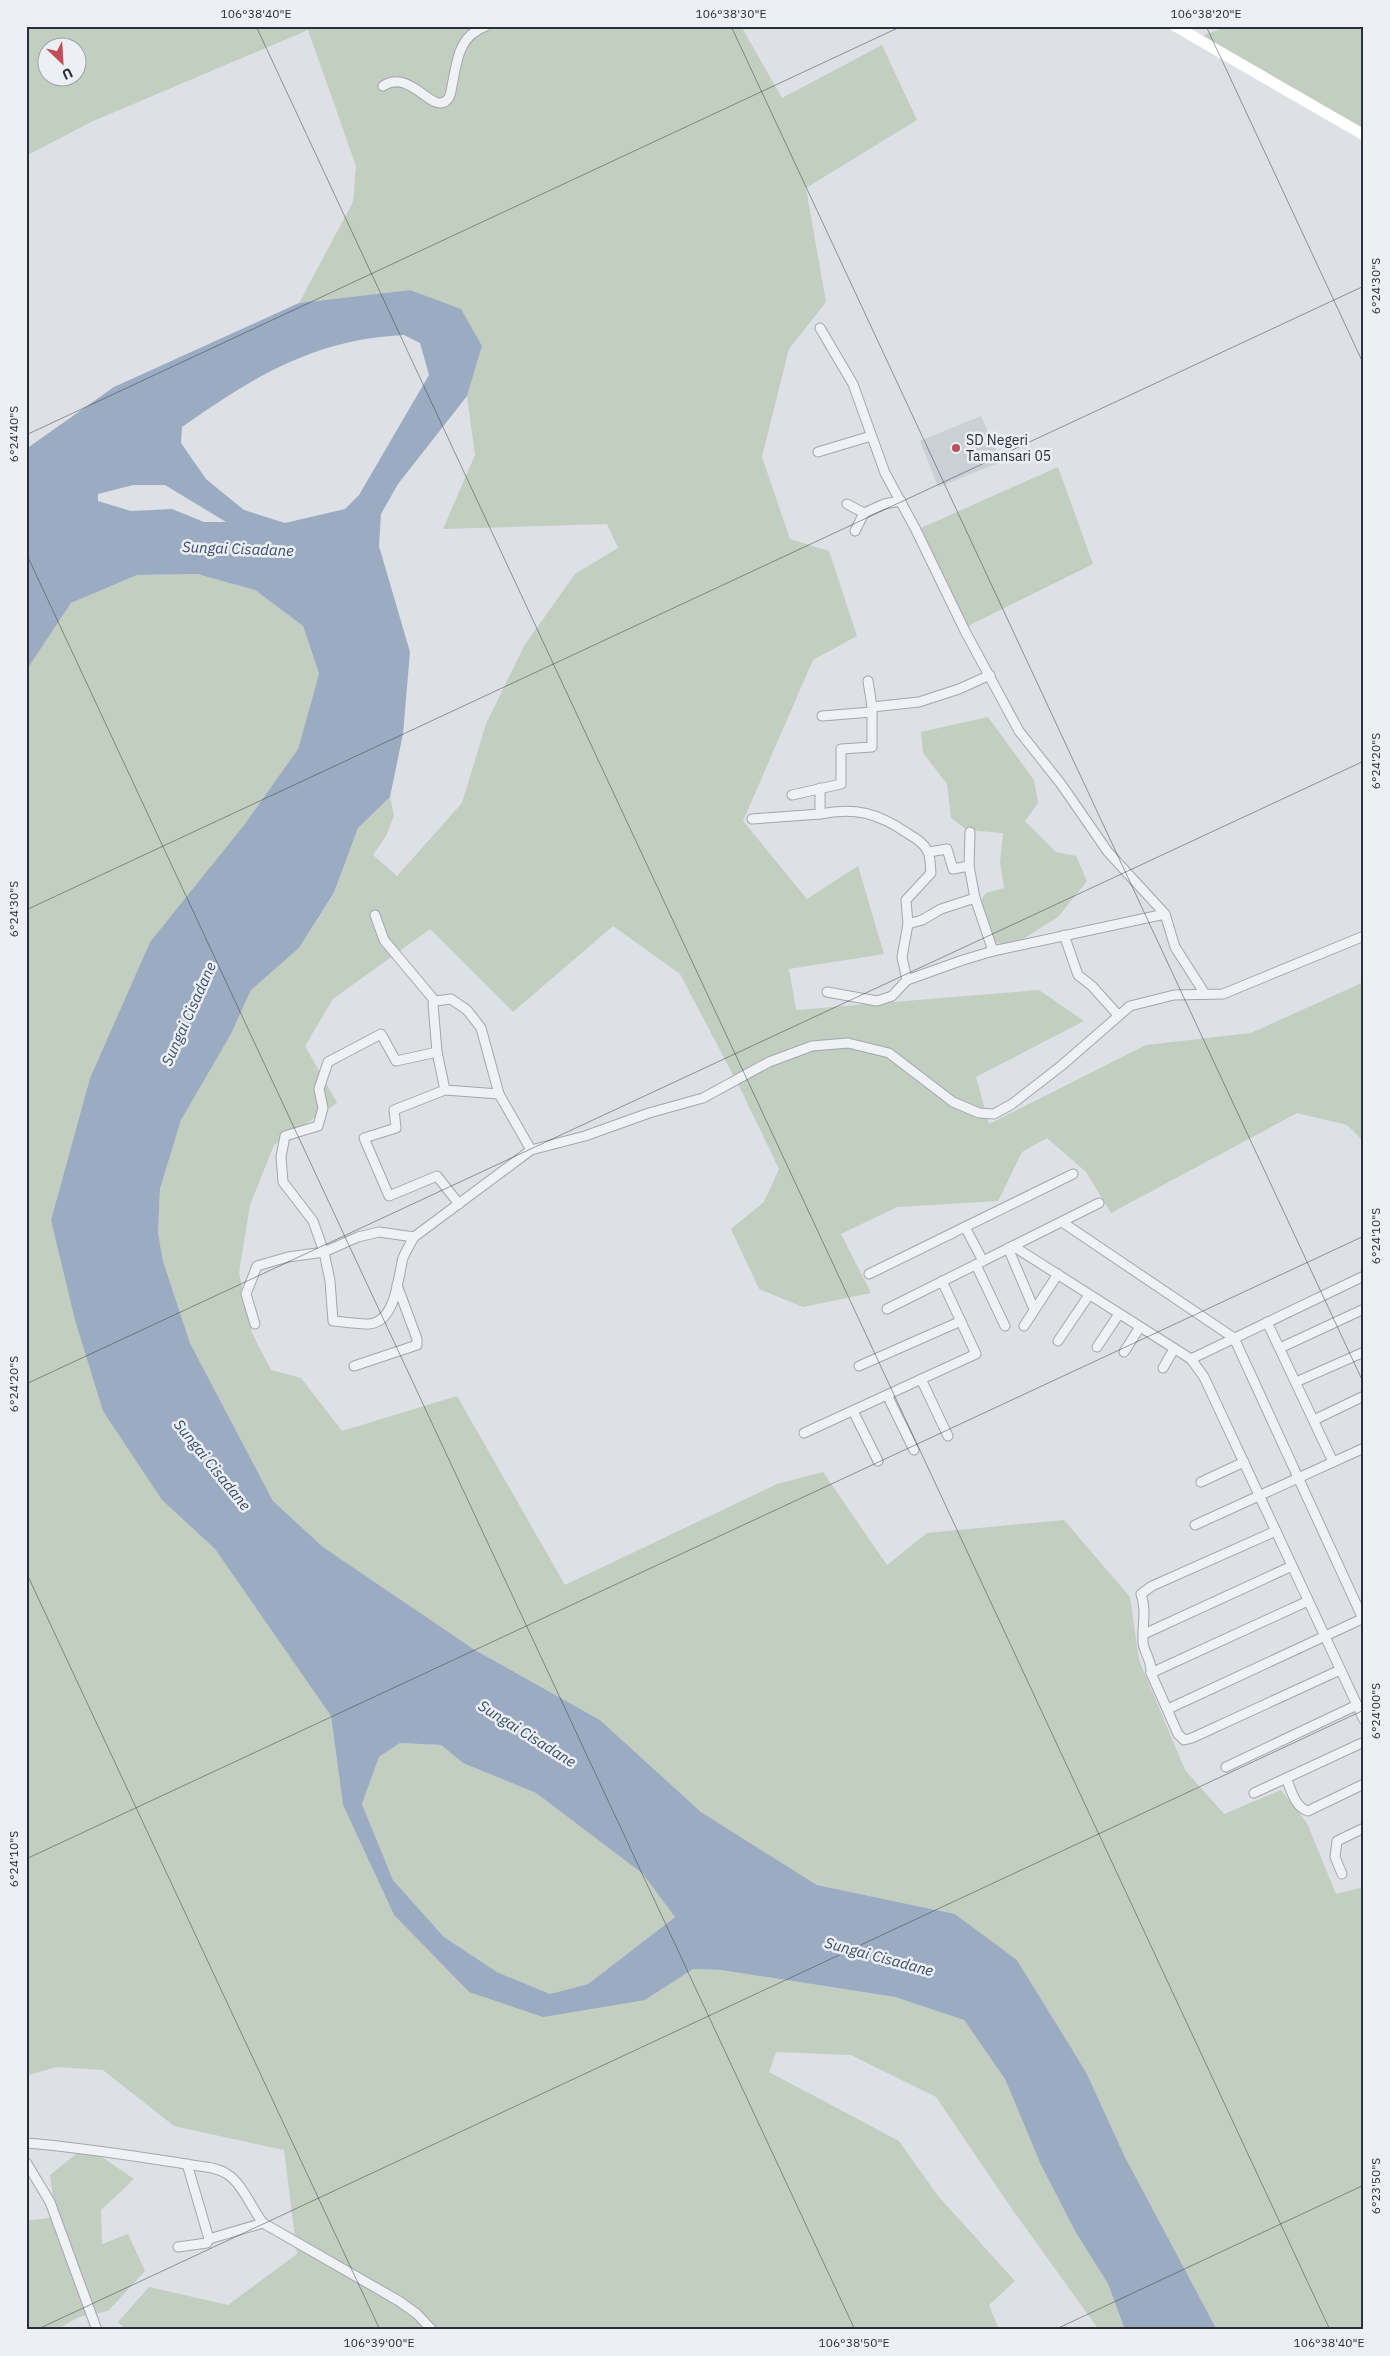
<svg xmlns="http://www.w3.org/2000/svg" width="1390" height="2356" viewBox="0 0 1390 2356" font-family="'IBM Plex Sans',sans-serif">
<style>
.built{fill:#cbcfd6}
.green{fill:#c2cebf;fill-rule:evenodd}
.water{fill:#9bacc2;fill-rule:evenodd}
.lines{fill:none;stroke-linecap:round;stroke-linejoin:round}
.street-casing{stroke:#a3a7ae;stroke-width:11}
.street{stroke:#eff1f4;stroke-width:9}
.secondary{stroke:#fff;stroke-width:11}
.ticks{fill:none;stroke:#282e3a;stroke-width:1;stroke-opacity:0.45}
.poi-dot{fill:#c04d58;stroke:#eceff3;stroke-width:2}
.labels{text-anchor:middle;stroke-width:5;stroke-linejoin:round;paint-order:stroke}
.poi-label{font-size:14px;fill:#282e3a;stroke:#eceff3;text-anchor:start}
.water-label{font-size:15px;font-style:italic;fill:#374b6a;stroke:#eceff3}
.neatline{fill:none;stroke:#282e3a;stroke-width:2}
.ticks-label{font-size:12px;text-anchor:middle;fill:#282e3a}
</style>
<rect width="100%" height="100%" fill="#dde0e5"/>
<polygon class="built" points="981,416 1001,462 938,487 920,441"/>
<g class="green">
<path d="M26,26h715l41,72 100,-53 35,75 -111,68 20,114 -37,47 -27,108 28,82 39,12 28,85 -44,24 -70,161 64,78 51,-33 26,88 -95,15 7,41 243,-20 45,31 -108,56 13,47 157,-79 105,-12 113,-51v160l-17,-17 -50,-12 -186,100 -25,-41 -39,-34 -25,14 -24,49 -101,6 -56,27 30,59 -68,14 -44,-18 -28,-60 33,-27 15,-33 -39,-81 -60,-114 -67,-48 -100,86 -83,-83 -97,70 -28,47 32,57 -63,42 -24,60 -11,68 13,60 19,37 30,8 41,53 115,-35 108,189 212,-101 46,-12 64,93 40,-32 137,-13 66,77 9,63 46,110 39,44 57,-24 26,33 29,71 28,-7v443h-147l-92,-173 -39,-85 -69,-112 -62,-46 -138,-29 -116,-73 -101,-92 -125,-70 -152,-103 -50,-46 -83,-158 -27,-82 -5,-28 2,-44 21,-69 50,-86 20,-44 48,-42 35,-54 24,-66 32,-31 4,19 -8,20 -13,19 24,21 65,-73 24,-79 38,-78 51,-72 43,-26 -11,-24 -164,5 32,-74 -8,-59 15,-50 -72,-56 -111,13 54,-101 3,-36 -48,-136 -217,92 -65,34zM48,48h30v30h-30z"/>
<polygon points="1228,26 1364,26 1364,138 1197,38"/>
<polygon points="1058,467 1093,564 964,628 921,528"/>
<polygon points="197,574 255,590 303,626 319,675 298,749 244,825 150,942 90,1078 51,1220 162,1500 215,1549 331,1716 343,1805 394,1915 469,1992 645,2000 693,1969 721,1970 895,1997 964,2020 1005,2079 1041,2165 1075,2231 1108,2284 1125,2330 1099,2330 1012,2209 936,2097 851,2055 776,2052 769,2072 899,2141 938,2196 1015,2281 989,2305 999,2330 126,2330 118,2322 149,2287 228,2305 297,2254 284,2150 174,2126 103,2070 56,2067 26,2076 26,671 71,603 137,575"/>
<polygon points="988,717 1034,780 1038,803 1025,821 1056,852 1076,856 1087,881 1058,917 1010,947 987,939 976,907 986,893 1004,888 1000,862 1003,833 967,830 951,818 947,784 923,753 921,732"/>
<polygon points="400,1743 441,1745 463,1763 536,1793 643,1874 676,1916 588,1984 550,1994 497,1972 444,1937 393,1880 362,1804 379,1757"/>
<polygon points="86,2146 134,2179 101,2210 102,2244 128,2234 145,2271 108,2311 79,2317 56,2330 26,2330 26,2221 56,2217 50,2175"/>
</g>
<path class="water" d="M410,290l51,19 21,37 -15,50 -69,88 -17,30 -2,32 31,106 -7,82 -13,63 -32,31 -24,65 -35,55 -48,42 -20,44 -50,86 -21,69 -2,44 5,28 27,82 83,158 50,46 152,103 125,70 101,92 116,73 138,29 62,46 69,112 39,85 92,173h-92l-17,-46 -33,-53 -34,-66 -36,-86 -41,-59 -69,-23 -174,-27 -28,-1 -48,31 -102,17 -74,-25 -75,-77 -51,-110 -12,-89 -116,-167 -53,-49 -59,-89 -28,-91 -24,-100 39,-142 60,-136 94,-117 54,-76 21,-75 -16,-48 -48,-36 -58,-16 -60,1 -66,28 -45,68v-222l88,-62 185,-84zM404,335l16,8 9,32 -70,120 -14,14 -60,14 -41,-13 -38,-31 -25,-36 1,-16c71,-50 133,-88 222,-92zM133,485h32l61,37h-22l-32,-13 -41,2 -33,-10v-7zM400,1743l41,2 22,18 73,30 107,81 32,43 -87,67 -38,10 -53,-22 -53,-35 -51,-57 -31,-76 17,-47z"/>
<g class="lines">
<defs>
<g id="street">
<path d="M383,86c28,-18 49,29 64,14 4,-3 4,-10 5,-14 5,-25 6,-50 34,-60"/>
<polyline points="820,328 853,384 885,473 915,528 965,631 1019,731 1061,784 1108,852 1165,914 1175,947 1205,994"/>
<polyline points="818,452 871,436"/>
<polyline points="847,504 864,513 884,504 901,501"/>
<polyline points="855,531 864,513"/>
<polyline points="872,707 919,702 959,689 990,675"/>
<polyline points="822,716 872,712"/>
<polyline points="792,795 841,784 841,749 872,747 872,707 868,681"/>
<path d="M820,814c35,-7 58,-1 87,19 8,5 16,9 20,17 4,6 3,16 4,23l-25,27 2,24 -6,33 5,23"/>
<polyline points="752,819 820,814 820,788"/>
<polyline points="970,832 969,866 975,898 993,951"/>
<polyline points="929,852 947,849 953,869 969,866"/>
<polyline points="375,915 384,940 435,1001 451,999 467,1010 481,1028 499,1094 531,1150"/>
<polyline points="908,924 922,920 941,909 975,898"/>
<polyline points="1064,935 1078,975 1092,986 1118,1015"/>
<polyline points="827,992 877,1001 892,996 907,980 963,960 993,951 1165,914"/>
<polyline points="435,1001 433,1004 437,1052 445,1090"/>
<path d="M437,1052l-41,9 -15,-27 -53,28 -9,27 4,19 -5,18 -33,10 -4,21 2,25 30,39 11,31 6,29 3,40c12,1 24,3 36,3 27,-2 29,-47 34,-66 3,-7 7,-14 11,-21l117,-87 54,-14 64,-23 54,-15 66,-36 43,-16 36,-3 41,10 64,49 26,11 15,1 18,-10 49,-38 69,-60 44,-11 49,-1 141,-58"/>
<polyline points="459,1204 437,1176 389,1196 364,1138 396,1128 394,1110 445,1090 499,1094"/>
<polyline points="1062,1222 1234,1338 1364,1621"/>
<polyline points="965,1227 983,1261"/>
<polyline points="1013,1246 1191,1359 1204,1377 1364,1720"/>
<polyline points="1008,1248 1034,1309"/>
<polyline points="976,1265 1005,1326"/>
<polyline points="869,1274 1073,1174"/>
<polyline points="887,1309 1099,1203"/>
<polyline points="1267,1322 1333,1462"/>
<polyline points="255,1324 246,1294 257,1266 288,1257 324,1252 358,1237 379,1232 414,1237"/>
<polyline points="1024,1326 1058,1274"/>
<polyline points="1058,1341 1089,1295"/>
<polyline points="1097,1347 1119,1314"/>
<polyline points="1280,1348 1364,1309"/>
<polyline points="1124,1352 1140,1327"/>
<polyline points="1191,1359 1364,1276"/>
<polyline points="354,1366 417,1345 417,1339 397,1285"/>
<polyline points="859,1366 961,1321"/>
<polyline points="1163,1368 1174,1349"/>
<polyline points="921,1379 948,1436"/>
<polyline points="1296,1382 1364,1352"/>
<polyline points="887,1395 914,1450"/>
<polyline points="853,1411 878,1461"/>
<polyline points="1314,1420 1364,1396"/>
<polyline points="804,1433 976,1354 942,1281"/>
<polyline points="1201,1482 1244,1462"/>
<polyline points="1195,1525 1364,1448"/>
<path d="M1276,1531l-124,55 -11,8c6,17 1,31 2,48 1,12 9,17 8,31l27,61 6,6 8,-2 148,-68"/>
<polyline points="1144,1634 1292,1566"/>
<polyline points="1151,1673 1308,1601"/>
<polyline points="1168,1709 1364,1618"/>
<polyline points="1226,1767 1357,1705"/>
<path d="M1286,1778c5,11 9,30 22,33l56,-27"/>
<polyline points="1254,1793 1364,1742"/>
<polyline points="1342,1874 1335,1857 1337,1841 1364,1828"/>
<path d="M26,2143c54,4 107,13 160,21 14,3 29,2 41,10 15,9 25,35 36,49l136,78 18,13 15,16"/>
<polyline points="26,2162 50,2202 97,2330"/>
<polyline points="209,2239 263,2223"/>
<polyline points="178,2247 207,2243 209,2239 187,2164"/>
</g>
</defs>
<use href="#street" class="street-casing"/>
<use href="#street" class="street"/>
<polyline class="secondary" points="1175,26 1364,135"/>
</g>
<path class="ticks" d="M256,26l1074,2304M731,26l633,1358M1206,26l158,339M26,435l876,-409M26,553l829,1777M26,910l1338,-624M26,1384l1338,-623M26,1572l354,758M26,1859l1338,-623M36,2330l1328,-620M1054,2330l310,-145"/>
<circle class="poi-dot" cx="956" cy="448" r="5"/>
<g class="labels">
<g class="poi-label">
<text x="966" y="445">SD Negeri<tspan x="966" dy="16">Tamansari 05</tspan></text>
</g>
<g class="water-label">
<text transform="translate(238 549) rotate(2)" y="5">Sungai Cisadane</text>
<text transform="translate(189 1014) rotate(-66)" y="5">Sungai Cisadane</text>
<text transform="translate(212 1465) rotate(51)" y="5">Sungai Cisadane</text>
<text transform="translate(527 1734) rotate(32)" y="5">Sungai Cisadane</text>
<text transform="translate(879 1957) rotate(15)" y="5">Sungai Cisadane</text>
</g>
</g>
<rect width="1390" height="2356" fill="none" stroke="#eceff3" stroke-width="55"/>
<g transform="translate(62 62) rotate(155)"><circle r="24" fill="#eceff3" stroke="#9ea2a9"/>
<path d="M0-4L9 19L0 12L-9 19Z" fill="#c04d58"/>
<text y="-8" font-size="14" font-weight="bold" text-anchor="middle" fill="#282e3a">U</text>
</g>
<rect x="28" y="28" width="1334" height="2300" class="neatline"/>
<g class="ticks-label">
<text x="256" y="18">106°38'40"E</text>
<text x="731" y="18">106°38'30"E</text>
<text x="1206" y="18">106°38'20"E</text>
<text transform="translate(1376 286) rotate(-90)" y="4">6°24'30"S</text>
<text transform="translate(14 434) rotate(-90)" y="4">6°24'40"S</text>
<text transform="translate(1376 761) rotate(-90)" y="4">6°24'20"S</text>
<text transform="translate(14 909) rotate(-90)" y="4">6°24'30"S</text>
<text transform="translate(1376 1236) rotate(-90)" y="4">6°24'10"S</text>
<text transform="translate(14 1384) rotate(-90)" y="4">6°24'20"S</text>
<text transform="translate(1376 1711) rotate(-90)" y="4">6°24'00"S</text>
<text transform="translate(14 1859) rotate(-90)" y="4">6°24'10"S</text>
<text transform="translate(1376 2186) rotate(-90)" y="4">6°23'50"S</text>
<text x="379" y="2347">106°39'00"E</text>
<text x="854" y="2347">106°38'50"E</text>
<text x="1329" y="2347">106°38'40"E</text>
</g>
</svg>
